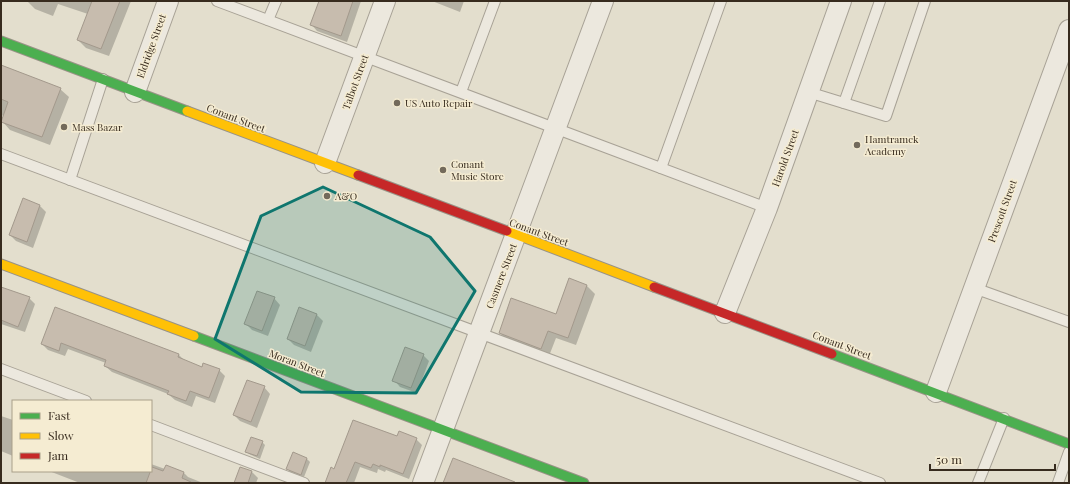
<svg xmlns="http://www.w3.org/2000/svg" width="1070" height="484" viewBox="0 0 1070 484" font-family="'Playfair Display',serif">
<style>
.shadow{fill:#0003}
.building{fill:#c7bcae;stroke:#a3998c}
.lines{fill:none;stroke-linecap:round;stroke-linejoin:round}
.lane-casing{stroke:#a8a296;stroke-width:12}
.street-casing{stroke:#a8a296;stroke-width:22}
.fast-casing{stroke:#989286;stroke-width:11}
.slow-casing{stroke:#989286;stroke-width:11}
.jam-casing{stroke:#989286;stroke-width:11}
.lane{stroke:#ece8de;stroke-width:10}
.street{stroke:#ece8de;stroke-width:20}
.fast{stroke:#4caf50;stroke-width:9}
.slow{stroke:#ffc107;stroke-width:9}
.jam{stroke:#c62828;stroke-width:9}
.marked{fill:#0f766e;fill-opacity:0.2;stroke:#0f766e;stroke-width:3;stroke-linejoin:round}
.poi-dot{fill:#736a5b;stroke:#f5ecd2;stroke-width:1.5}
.labels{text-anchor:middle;stroke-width:3;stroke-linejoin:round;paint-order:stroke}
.street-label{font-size:10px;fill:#372b1e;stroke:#f5ecd2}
.poi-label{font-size:10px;fill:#372b1e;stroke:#f5ecd2;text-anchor:start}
</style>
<rect width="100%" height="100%" fill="#e3decd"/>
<g class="shadow">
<polygon points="27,1 131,1 109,56 86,48 78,40 88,14 58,4 53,16 35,9"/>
<polygon points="319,1 361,1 347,42 317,31 311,24"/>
<polygon points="432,1 464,1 460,12"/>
<polygon points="1,66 60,89 69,97 50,145 10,130 2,121 4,116 1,115"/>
<polygon points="23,200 40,206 46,212 33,248 16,241 10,235"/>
<polygon points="569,279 587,286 595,294 576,345 556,338 549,356 508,341 500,333 556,315"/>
<polygon points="1,288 29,298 35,304 25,332 1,324"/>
<polygon points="274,298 280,305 268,336 252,330 245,323"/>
<polygon points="55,308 179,355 185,361 203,368 219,370 225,376 215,403 196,396 192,407 175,400 168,394 112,372 105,366 106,363 68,349 65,356 48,350 42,344"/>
<polygon points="300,308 317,315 323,321 311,352 294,345 288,339"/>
<polygon points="423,355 429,361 417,393 400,387 394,380"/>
<polygon points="264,387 270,394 257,428 240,421 234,415"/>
<polygon points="1,416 13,420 13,456 1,451"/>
<polygon points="397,437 416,439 422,445 409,479 386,470 385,472 378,469 377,473 360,467 354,483 326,483 335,470"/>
<polygon points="262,442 265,445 260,459 249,454 246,451"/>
<polygon points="307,459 310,462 304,477 290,472 288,469"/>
<polygon points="151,464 165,469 184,473 188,477 203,483 80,483 49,471 151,471"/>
<polygon points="241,468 252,472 258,478 256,483 235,483"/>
</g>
<g class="building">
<polygon points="92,1 120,1 101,49 77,40"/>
<polygon points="319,1 353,1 341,36 310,25"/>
<polygon points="1,65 61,88 42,137 1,122 8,102 1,99"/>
<polygon points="23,198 40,205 27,242 9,235"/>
<polygon points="569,278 587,285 568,338 548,331 541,349 499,333 511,298 556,314"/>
<polygon points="1,287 30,297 18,327 1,320"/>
<polygon points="257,291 275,297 262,331 244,324"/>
<polygon points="55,307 179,354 178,357 202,367 203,363 220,369 209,398 190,391 186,401 167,394 169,391 104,366 106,360 61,343 59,351 41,344"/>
<polygon points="299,307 317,314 305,346 287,339"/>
<polygon points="405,347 424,354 411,388 392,381"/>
<polygon points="247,380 265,386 251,422 233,415"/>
<polygon points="353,420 397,436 399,431 417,438 403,474 380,465 380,467 373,464 371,468 355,462 346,483 325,483 331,467 334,469"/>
<polygon points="251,437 263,441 257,456 245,452"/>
<polygon points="293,452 307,458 301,475 286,469"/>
<polygon points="453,458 515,482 515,483 443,483"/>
<polygon points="166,465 184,472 182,478 191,482 190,483 146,483 152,467 163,471"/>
<polygon points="240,467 252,471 248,483 234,483"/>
</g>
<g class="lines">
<defs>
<g id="lane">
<polyline points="217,1 767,208"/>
<polyline points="268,20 276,1"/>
<polyline points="461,92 495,1"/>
<polyline points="808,92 886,116 925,1"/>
<polyline points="844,103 880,1"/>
<polyline points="1,154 880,483"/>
<polyline points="661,168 721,1"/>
<polyline points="70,180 103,79"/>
<polyline points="974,288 1069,322"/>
<polyline points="1,369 86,401"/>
<polyline points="151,425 304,483"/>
<polyline points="978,483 1004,418"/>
<polyline points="1058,483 1069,452"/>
</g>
<g id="street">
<polyline points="135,92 168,1"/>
<polyline points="325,163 385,1"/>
<polyline points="725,313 767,208 841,1"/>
<polyline points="936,392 1069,30"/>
<polyline points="423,483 603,1"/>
</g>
<g id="fast">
<polyline points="1,41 187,111"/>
<polyline points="194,336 584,483"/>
<polyline points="832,354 1069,444"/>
</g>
<g id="slow">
<polyline points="187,111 358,175"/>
<polyline points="507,231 654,287"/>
<polyline points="1,264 194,336"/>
</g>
<g id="jam">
<polyline points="358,175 507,231"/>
<polyline points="654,287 832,354"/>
</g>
</defs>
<use href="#lane" class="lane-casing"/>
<use href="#street" class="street-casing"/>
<use href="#fast" class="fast-casing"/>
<use href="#slow" class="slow-casing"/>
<use href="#jam" class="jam-casing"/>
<use href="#lane" class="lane"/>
<use href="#street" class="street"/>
<use href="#fast" class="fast"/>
<use href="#slow" class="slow"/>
<use href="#jam" class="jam"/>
</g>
<path class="marked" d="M323,187l107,50 45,54 -59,102 -115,-1 -86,-53 46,-123z"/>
<g class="poi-dot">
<circle cx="397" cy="103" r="4"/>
<circle cx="64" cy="127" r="4"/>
<circle cx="857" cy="145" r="4"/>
<circle cx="443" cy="170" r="4"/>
<circle cx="327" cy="196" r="4"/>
</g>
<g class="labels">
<g class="street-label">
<text transform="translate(151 46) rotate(-70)" y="4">Eldridge Street</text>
<text transform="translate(355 82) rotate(-70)" y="4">Talbot Street</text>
<text transform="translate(236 118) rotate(21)" y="4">Conant Street</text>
<text transform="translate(785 158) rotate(-70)" y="4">Harold Street</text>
<text transform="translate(1002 211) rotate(-70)" y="4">Prescott Street</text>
<text transform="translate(539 232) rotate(20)" y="4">Conant Street</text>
<text transform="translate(501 276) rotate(-69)" y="4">Casmere Street</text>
<text transform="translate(842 345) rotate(21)" y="4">Conant Street</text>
<text transform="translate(297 363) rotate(21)" y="4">Moran Street</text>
</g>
<g class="poi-label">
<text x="405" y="107">US Auto Repair</text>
<text x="72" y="131">Mass Bazar</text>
<text x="865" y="143">Hamtramck<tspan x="865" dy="12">Academy</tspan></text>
<text x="451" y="168">Conant<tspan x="451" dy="12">Music Store</tspan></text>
<text x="335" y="200">A&amp;O</text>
</g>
</g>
<rect width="1070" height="484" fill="none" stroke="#372b1e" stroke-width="4"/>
<rect x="12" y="400" width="140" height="72" fill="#f5ecd2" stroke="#a99f8a"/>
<rect x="20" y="413" width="20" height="6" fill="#4caf50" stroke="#a99f8a"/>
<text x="48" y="420" font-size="12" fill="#372b1e">Fast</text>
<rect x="20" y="433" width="20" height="6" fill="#ffc107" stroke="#a99f8a"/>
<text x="48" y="440" font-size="12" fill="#372b1e">Slow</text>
<rect x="20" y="453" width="20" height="6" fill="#c62828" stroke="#a99f8a"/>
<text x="48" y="460" font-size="12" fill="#372b1e">Jam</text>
<path d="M930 464v6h125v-6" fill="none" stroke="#372b1e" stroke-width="2"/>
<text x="936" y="464" font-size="12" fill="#372b1e" stroke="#f5ecd2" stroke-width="3" paint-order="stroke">50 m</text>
</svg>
